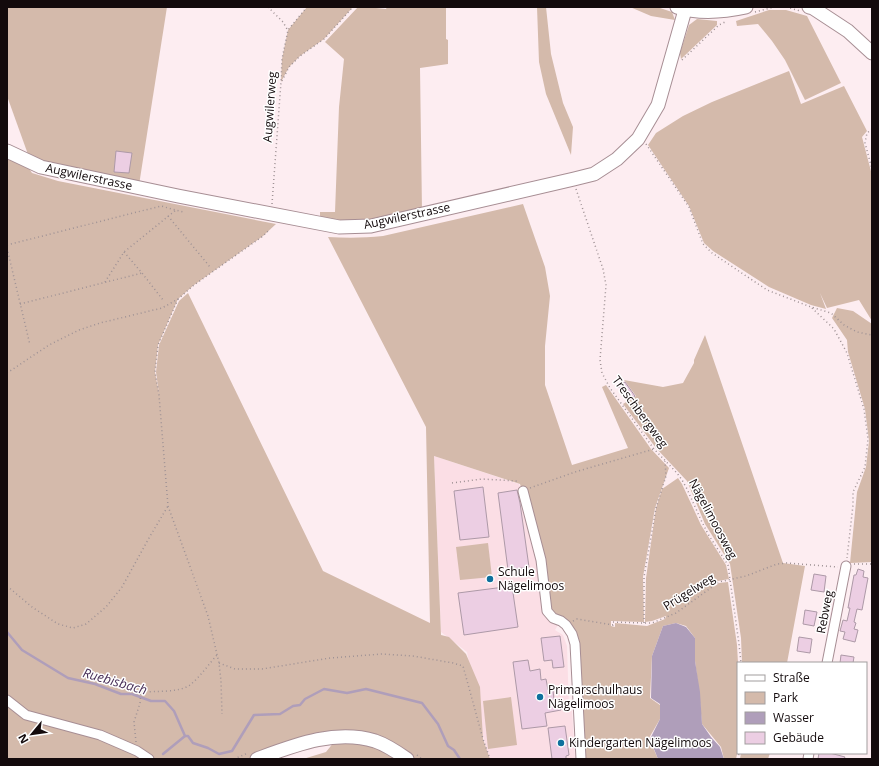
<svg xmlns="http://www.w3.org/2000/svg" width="879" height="766" viewBox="0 0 879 766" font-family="'Open Sans',sans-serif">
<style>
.built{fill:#fbdee5}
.green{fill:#d4baab}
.water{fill:#af9eba}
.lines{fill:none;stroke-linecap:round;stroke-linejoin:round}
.stream{stroke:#af9eba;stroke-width:2.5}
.building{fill:#eccee3;stroke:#ad99a7}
.street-casing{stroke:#a78e94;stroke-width:11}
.secondary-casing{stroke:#a78e94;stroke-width:15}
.path{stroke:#9f9295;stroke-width:1.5;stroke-dasharray:1 3;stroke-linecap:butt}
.street{stroke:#fff;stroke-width:9}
.secondary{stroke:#fff;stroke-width:13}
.poi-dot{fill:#0e709d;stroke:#fff;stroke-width:1.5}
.labels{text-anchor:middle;stroke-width:3;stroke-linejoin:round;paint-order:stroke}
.street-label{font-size:12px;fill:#130a0c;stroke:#fff}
.poi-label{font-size:12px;fill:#130a0c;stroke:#fff;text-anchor:start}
.water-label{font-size:13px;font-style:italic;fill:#493059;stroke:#fff}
</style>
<rect width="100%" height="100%" fill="#fdedf1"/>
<polygon class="built" points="434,456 519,484 537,544 546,614 558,625 555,630 563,635 567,646 569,710 572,711 575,759 489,759 479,721 467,652 441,632"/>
<g class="green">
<polygon points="7,7 167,7 139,185 30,160 7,96"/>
<polygon points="307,7 353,7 324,39 300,56 289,67 281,82 282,59 288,30"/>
<polygon points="358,7 374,7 376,8 386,9 387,7 446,7 446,39 448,40 448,64 420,68 422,211 362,222 320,220 320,212 335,212 339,107 344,59 325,42"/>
<polygon points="537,7 546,7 551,54 563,103 573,127 571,155 546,94 539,62"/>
<polygon points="630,7 657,7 672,12 675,20 651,16"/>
<polygon points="769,10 786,10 807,16 841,83 805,100 785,60 772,41 758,24 737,26 736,21"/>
<polygon points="697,19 717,21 717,25 681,59 680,53 689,25"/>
<polygon points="789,71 801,104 844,86 867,131 862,137 872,175 872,321 859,300 827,308 820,293 826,309 811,305 769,287 713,251 704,243 689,206 648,145 656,133 683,116 712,102"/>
<path d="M7,156l21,11 4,6 26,8 218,43 -13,12 -69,49 -16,14 -20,46 -3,27 4,22 -3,-22 3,-27 20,-44 9,-8 135,278 107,52 -4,-196 -98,-190c19,1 36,1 55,-1l140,-32 22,63 5,29 -5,50v39l27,80 56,-17 -26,-61 4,-2 45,64 18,19 -14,40 -12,69 1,45 -33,-1v5l4,1v-4l32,3 18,-7 1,-3 -14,5 -7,1 1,-44 10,-70 6,-19 16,-11 4,6 19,41 25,40 3,14 -11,2 -4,6 5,-4 9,-1 9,63 1,18v87l-2,9h-12l-3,-12 -19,-23 -3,-32 -4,-31v-23l-9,-12 -10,-3 -13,3 -11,30 -2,42 10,7v14l-11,19 9,21h-74l-6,-114 -28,-34 -7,-50 -23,-77 -86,-28 7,179 8,2 17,17 14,33 3,52 7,20h-187l23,-7 12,-15 -81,22h-250z"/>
<polygon points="837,308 853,311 872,324 872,562 850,563 857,492 866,467 869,441 865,409 848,352 847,340 832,318"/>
<polygon points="705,335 783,563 805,566 787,663 742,663 741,638 730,564 705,524 687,481 656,448 623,404 636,396 624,380 663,387 683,383 694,363 694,360"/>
<polygon points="488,543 492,577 460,580 456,547"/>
<polygon points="511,697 517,745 488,749 483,701"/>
<polygon points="741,753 770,753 768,759 740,759"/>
</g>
<polygon class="water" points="676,623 686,627 695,638 695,661 700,692 702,724 711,737 720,747 724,759 658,759 650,739 660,719 660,704 651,698 652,656 663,626"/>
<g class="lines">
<g class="stream">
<polyline points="7,632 22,650 68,678 95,684 121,694 132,694 151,701 165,701 174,711 185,736 188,736 193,743 208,748 219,754 232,751 254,715 280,714 293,706 300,705 305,699 324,689 347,693 366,689 422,703 438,724 448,746 454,750 460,759"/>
<polyline points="163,754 185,736"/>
</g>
</g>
<g class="building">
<polygon points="116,151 132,153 129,173 114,172"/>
<polygon points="625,382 635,396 628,401 618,386"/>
<polygon points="483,487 489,537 460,540 454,491"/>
<polygon points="517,490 520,503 529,567 508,570 498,493"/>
<polygon points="858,569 864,571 863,577 868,578 862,610 857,609 854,622 856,623 854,629 858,630 855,642 843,639 845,632 840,631 843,620 847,621 850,608 848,608 854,575 856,575"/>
<polygon points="814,574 826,576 824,592 811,590"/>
<polygon points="512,586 518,627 464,635 458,593"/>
<polygon points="805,610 817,612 814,626 803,624"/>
<polygon points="560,636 564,667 553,668 552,660 544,661 541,638"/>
<polygon points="799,637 812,639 810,653 797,651"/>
<polygon points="841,655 854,657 853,663 840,663"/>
<polygon points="528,660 530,671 540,669 541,680 546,679 548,690 553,689 554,700 560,699 561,710 545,713 547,726 522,729 513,662"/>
<polygon points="565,726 569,755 566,756 566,759 552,759 548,728"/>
<polygon points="819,753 830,753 845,757 844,759 818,759"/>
</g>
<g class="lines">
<defs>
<g id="street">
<polyline points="523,491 541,560 547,611 553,618 561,621 566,625 572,634 575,644 581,759"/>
<polyline points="827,663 846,566"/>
<polyline points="7,700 26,715 100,735 137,751 149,759"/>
<polyline points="808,759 809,753"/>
</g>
<g id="secondary">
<path d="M677,7c22,7 46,5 69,0"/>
<polyline points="809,7 813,8 848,31 872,53"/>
<polyline points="7,151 41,167 178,196 339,227 371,226 574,179 594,174 617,159 638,139 658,105 685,10"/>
<path d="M257,759c38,-14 78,-30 118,-18 12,4 22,11 32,18"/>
</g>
</defs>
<use href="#street" class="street-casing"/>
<use href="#secondary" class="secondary-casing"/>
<g class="path">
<polyline points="268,7 283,22 287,29"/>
<polyline points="755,12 774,7 787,7 800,11"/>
<polyline points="682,60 719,25 725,22"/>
<polyline points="282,81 289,67 300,56 324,39 353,7"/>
<polyline points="872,129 867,133 865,143 872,169"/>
<polyline points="646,144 689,207 703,244 712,253 767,290 811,307 831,313 844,325 857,332 872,335"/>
<polyline points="576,189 603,269 606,285 600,360 602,373 610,388 654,449 677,473 682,480 687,489 701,520 708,534 728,565 739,644 741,663"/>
<polyline points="272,204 281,82 282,59 288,30 307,7"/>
<polyline points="168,216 210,267"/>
<polyline points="7,245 161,206 183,212"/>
<polyline points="7,248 30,345"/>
<polyline points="124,252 142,273 163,300"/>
<polyline points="105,282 124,252 176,210"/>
<polyline points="178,299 158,345 155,372 159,395 168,506 208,616 219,663 221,681 222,714"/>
<polyline points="20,304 142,273"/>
<polyline points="812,308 834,329 847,353 864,409 868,439 865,467 853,492 853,505 847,558"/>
<polyline points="7,373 49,345 79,330 100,323 162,308 178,299 194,285 263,236 270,229"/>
<polyline points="452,483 482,479 516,481 518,484"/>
<polyline points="530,488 575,472 654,449"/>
<polyline points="854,564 872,564"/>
<polyline points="7,586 32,607 58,624 73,628 86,624 106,607 122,587 149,538 168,506"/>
<polyline points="573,621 577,619 613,625 613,622 644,623 652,623 676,613 719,582 746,576 777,564 787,563 838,567"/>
<polyline points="644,623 644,577 656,508 666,476 665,461"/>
<polyline points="219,663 235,669 262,669 330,658 382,654 413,656 453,663 463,666 483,739 490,759"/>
<path d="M136,742l-2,-20 6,-19 1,-11c14,-1 37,1 49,-7 10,-8 19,-21 27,-30"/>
<polyline points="417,755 422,759"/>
<polyline points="234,759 248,753"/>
<polyline points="738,759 739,753"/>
</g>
<use href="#street" class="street"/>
<use href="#secondary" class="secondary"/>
</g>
<g class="poi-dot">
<circle cx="490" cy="579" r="4"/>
<circle cx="540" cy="697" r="4"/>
<circle cx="561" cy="743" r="4"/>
</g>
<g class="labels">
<g class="street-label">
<text transform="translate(270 107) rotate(-86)" y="4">Augwilerweg</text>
<text transform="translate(89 177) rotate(12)" y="4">Augwilerstrasse</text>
<text transform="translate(407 216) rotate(-12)" y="4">Augwilerstrasse</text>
<text transform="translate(640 412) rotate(54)" y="4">Treschbergweg</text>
<text transform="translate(713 519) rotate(62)" y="4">Nägelimoosweg</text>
<text transform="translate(689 592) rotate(-32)" y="4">Prügelweg</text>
<text transform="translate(825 612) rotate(-79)" y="4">Rebweg</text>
</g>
<g class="poi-label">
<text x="498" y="576">Schule<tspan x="498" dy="14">Nägelimoos</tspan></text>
<text x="548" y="694">Primarschulhaus<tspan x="548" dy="14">Nägelimoos</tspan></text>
<text x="569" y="747">Kindergarten Nägelimoos</text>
</g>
<g class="water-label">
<text transform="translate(115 681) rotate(16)" y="5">Ruebisbach</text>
</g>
</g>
<rect width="879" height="766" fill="none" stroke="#130a0c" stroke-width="16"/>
<rect x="737" y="662" width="130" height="92" fill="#ffffff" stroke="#a19d9e"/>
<rect x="745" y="675" width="20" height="6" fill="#ffffff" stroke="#a19d9e"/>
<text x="773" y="682" font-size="12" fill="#130a0c">Straße</text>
<rect x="745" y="692" width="20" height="12" fill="#d4baab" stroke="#a19d9e"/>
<text x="773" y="702" font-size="12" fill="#130a0c">Park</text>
<rect x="745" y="712" width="20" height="12" fill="#af9eba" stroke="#a19d9e"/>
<text x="773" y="722" font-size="12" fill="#130a0c">Wasser</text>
<rect x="745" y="732" width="20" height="12" fill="#eccee3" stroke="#a19d9e"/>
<text x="773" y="742" font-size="12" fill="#130a0c">Gebäude</text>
<g transform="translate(32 734) rotate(241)" stroke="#ffffff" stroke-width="3" paint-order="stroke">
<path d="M0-3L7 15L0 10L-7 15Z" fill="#130a0c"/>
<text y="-6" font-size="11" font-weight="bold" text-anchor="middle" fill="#130a0c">N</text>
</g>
</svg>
